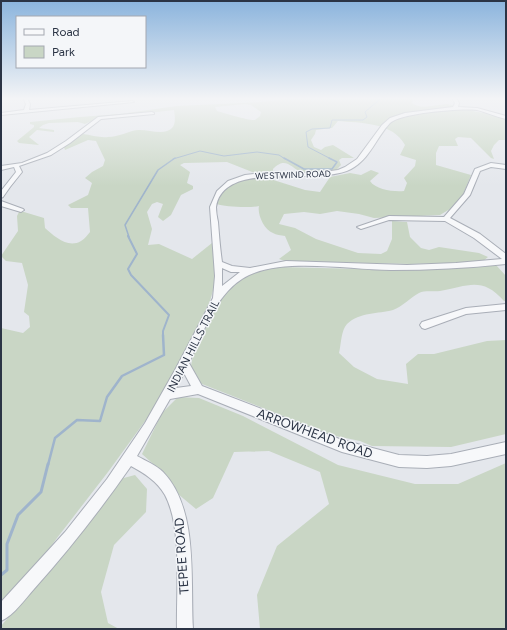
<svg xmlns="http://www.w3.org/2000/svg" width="507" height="630" viewBox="0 0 507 630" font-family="Figtree,sans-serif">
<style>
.green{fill:#c9d6c5;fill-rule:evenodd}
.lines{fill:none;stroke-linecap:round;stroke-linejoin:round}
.stream-far4{stroke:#9fb4cc;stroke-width:1}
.stream-far3{stroke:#9fb4cc;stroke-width:1.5}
.stream-far2{stroke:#9fb4cc;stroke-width:2}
.stream-far1{stroke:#9fb4cc;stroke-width:2.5}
.stream{stroke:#9fb4cc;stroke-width:3}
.minor-casing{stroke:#a9aeb7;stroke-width:2}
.minor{fill:#f7f8fa;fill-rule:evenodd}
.labels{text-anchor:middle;stroke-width:3;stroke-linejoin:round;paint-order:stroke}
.far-street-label{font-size:9px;fill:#2b3445;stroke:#f4f6f9}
.street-label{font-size:11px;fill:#2b3445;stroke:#f4f6f9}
.near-street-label{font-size:13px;fill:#2b3445;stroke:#f4f6f9}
</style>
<rect width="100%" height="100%" fill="#e4e7ec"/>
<g class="green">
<path d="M292,98h122l-2,5c8,7 23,2 34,1 6,0 11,4 17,5 15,3 29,5 43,10v21h-7l-5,5 -3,6 3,8 -3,-1 -20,-20 -13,-1 -3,2 3,7h-19l-3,7v12l35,10 -8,20 -13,14 -10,6 -66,3 -15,-4 -22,-3 -17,3 -16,-2 -20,2 -5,10 16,4 21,11 42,14 23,1 6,-3 5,-12v-18l15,1 3,15 11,11 8,2 10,-3 40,6 9,4 -6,5 -71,2 -126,-3 -6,-2 12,-9 -6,-14c-4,-1 -9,-1 -12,-3 -9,-3 -16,-19 -14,-27 -8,2 -35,1 -42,-2l7,-15 9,-6 21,-5 10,-1 41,13 15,2 10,-15 20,-4 11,2 10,-5 8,3 -9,8c6,9 24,11 34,10l3,-8 -3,-5 11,-12 1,-6 -16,-5 5,-10c-12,-23 -45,-22 -67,-24l-6,7 -16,2 -1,4 -4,6 3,7 7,3 4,-3 8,-2 21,13h-12l-3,2 2,5c-1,1 -4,4 -4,5 -5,2 -31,5 -35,3 -11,-6 -17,-17 -29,-4v4l-16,1 -30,-12 -43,1 -4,2 10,7 -3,11 6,3v3l-12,6 -10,20 -8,6 -5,-4 5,-13 -6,-2 -5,2 -5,8 5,17 -4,16 11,-1 33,15 20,-16 3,22 -1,22 -4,14 -14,30 -16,31 -32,55 -40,55 -51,66 -29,40 -27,26v-276l22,5 7,-6 -1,-11 -5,-4 4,-27 -6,-22 -16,-2 -5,-5 17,-25 -1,-15 2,-4h5l20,6 1,10c9,8 23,21 36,13 4,-2 7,-7 9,-9l-2,-24h-17l-3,-3 20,-10 4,-12 -7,-5 7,-6 11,-6 2,-6 -9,-19 -8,-1 -23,10 -1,-3 19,-13c8,1 17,4 25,3 11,0 20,-6 30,-7 9,-1 27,6 34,-2 4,-4 3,-12 2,-18l-78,9 -11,5 -7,-2 -29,1 -6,2 -4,3 15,2v2l-17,-2 -8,7 10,8 -20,-2 -2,-2 17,-14v-2l-4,-1v-2l50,-5 40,-3 57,-8 84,-4zM245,104l6,1 10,7 -1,4c-1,1 -4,3 -5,4 -5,1 -31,-7 -38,-9l-2,-4z"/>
<path d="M496,265l10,11v25h-2c-22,-25 -36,-15 -64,-10 -7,1 -15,-1 -21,2 -9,5 -17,14 -26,17 -15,4 -33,2 -46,14 -6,6 -6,21 -8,29l15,14 23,12 31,5 -2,-20 12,-10h16l53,-13 19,-1v94l-55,13 -79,-1 -12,-5 -29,-6 -129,-51 -7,-6 -4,-12 2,-11 25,-52 12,-16 20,-13 28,-7 128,3z"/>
<polygon points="178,397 199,398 243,416 338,465 415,484 458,484 506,463 506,629 260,629 257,595 277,546 329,504 320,472 269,451 234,452 213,498 196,509 178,494 163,473 142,454 162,413"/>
<polygon points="135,475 147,489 146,512 114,545 101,592 108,623 119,629 1,629 1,626 84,529 120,479"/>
</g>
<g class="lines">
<g class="stream-far4">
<polyline points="173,159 200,151 224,156 257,152 279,155 285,159"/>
<polyline points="331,159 308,147 306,132 312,129 330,128 332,120 363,120 367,117 365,112 379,100 379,98"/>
</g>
<g class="stream-far3">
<polyline points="284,158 304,169 332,169 337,162 329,158"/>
<polyline points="129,237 125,225 158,170 175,158"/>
</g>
<polyline class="stream-far2" points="128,236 137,254 128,269 131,275 169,315 163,331 163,336"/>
<polyline class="stream-far1" points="48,465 55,438 77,420 100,421 107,397 122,376 164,355 163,335"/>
<polyline class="stream" points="1,575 7,570 7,544 18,515 41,492 48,464"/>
<defs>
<g id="minor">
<polygon points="23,98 27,98 30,104 29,110 132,101 134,102 1,115 1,113 24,110 26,104"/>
<path d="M452,98h4l3,5 -1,4 19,1 29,8v3c-10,-2 -20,-7 -29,-9 -16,-2 -76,3 -87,13 -14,15 -20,36 -39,46 -34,18 -127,-11 -135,38 0,4 1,11 2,15 1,13 2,26 4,40l10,4 18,2 36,-7 121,4 49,-2 46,-4 -28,-21 -29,-17 -56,-1 -28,9 -4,-2 32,-11 55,1 20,-23 11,-25 16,-6 15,2v4l-15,-2 -11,4 -10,24 -20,23 30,16 26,20v10c-38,4 -77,6 -115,6 -41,0 -115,-14 -149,9 -28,18 -39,55 -53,84l13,23 140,54 57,15 28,1 24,-2 55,-12v12l-55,12 -24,2 -28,-1 -57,-15 -144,-58 -28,5 -33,57c9,5 19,9 26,16 36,37 27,109 30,157h-16c-1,-38 6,-100 -12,-134 -8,-14 -21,-22 -34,-29 -30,43 -62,84 -97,123 -9,10 -20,26 -33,32v-19l64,-70 42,-53 38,-56 30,-53 38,-72 2,-22 -5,-69 7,-16 11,-10 17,-6 18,-2h54l21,-3 7,-3 12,-8 25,-34 8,-7 15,-5 48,-6 2,-4zM222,268l9,4h9l-18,14zM184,373l7,13 -15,2z"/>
<polygon points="152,112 154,113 154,114 101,119 70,143 51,155 19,166 22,172 10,187 3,197 1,198 1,191 16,172 14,167 1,170 1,166 22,163 47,153 66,141 98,117"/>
<polygon points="1,201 23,209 24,210 21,212 1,206"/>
<polygon points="506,304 506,310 466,314 425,329 422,328 420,325 422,322 466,308"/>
</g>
</defs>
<use href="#minor" class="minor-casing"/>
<use href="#minor" class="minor"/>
</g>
<linearGradient id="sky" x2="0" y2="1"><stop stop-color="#8bb4dd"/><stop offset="0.53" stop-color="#f3f4f6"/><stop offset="1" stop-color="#f3f4f6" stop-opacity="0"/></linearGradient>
<rect width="507" height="186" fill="url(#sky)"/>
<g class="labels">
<g class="far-street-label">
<text transform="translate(293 175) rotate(-2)" y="3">WESTWIND ROAD</text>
</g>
<g class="street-label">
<text transform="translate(193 346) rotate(-63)" y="4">INDIAN HILLS TRAIL</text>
</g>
<g class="near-street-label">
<text transform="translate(315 433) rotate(20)" y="5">ARROWHEAD ROAD</text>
<text transform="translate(181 556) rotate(-94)" y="5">TEPEE ROAD</text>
</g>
</g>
<rect width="507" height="630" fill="none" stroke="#2b3445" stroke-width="4"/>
<rect x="16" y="16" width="130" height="52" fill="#f4f6f9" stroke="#a4a8b1"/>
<rect x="24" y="29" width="20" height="6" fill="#f7f8fa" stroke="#a4a8b1"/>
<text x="52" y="36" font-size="12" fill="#2b3445">Road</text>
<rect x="24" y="46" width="20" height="12" fill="#c9d6c5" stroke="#a4a8b1"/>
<text x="52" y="56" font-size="12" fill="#2b3445">Park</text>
</svg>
